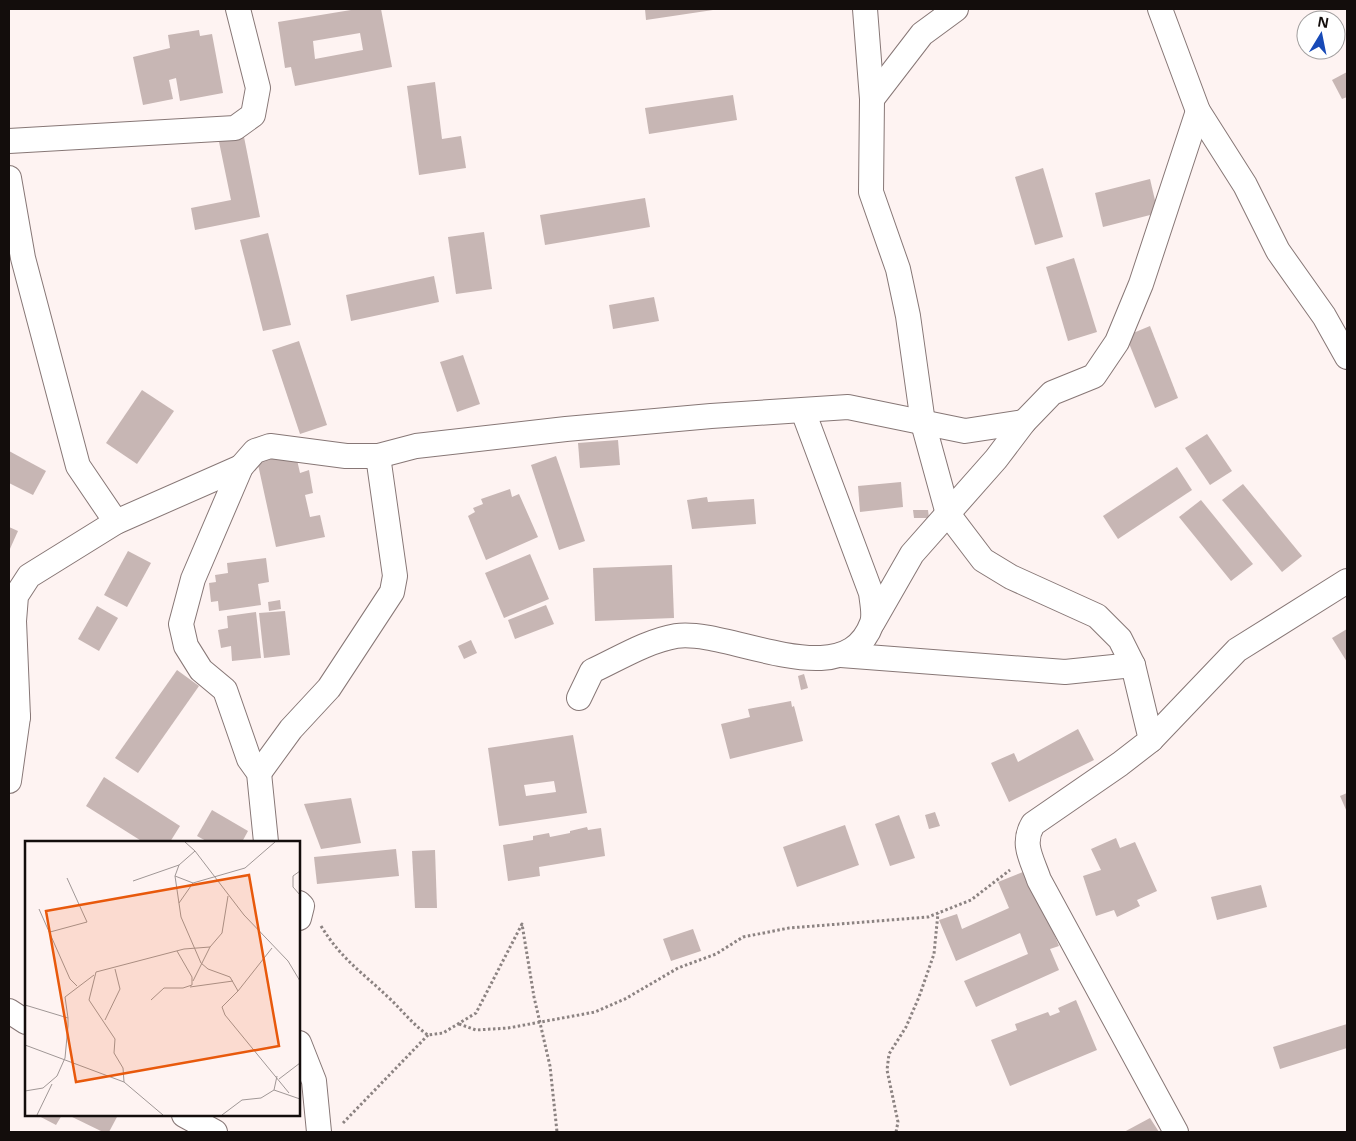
<svg xmlns="http://www.w3.org/2000/svg" width="1356" height="1141" viewBox="0 0 1356 1141" font-family="'Open Sans',sans-serif">
<style>
.building{fill:#c7b6b4;fill-rule:evenodd}
.lines{fill:none;stroke-linecap:round;stroke-linejoin:round}
.street-casing{stroke:#877776;stroke-width:26}
.path{stroke:#8c8382;stroke-width:3;stroke-dasharray:2.5 2.5;stroke-linecap:butt}
.street{stroke:#fff;stroke-width:24}
.inset-road{fill:none;stroke:#a09796;stroke-width:1}
.view{fill:#e8590c;fill-opacity:0.15;stroke:#e8590c;stroke-width:2.5}
.inset-edge{fill:none;stroke:#130d0c;stroke-width:2.5}
</style>
<rect width="100%" height="100%" fill="#fef3f2"/>
<g class="building">
<path d="M357,9h24l11,58 -97,19 -4,-19 -6,1 -7,-46zM360,33l3,17 -48,9 -2,-18z"/>
<polygon points="645,9 713,9 713,10 646,20"/>
<polygon points="199,30 200,36 212,34 223,93 180,101 176,78 169,80 173,99 143,105 133,57 170,48 168,35"/>
<polygon points="1347,72 1347,97 1342,99 1332,80"/>
<polygon points="435,82 442,139 461,136 466,168 419,175 407,86"/>
<polygon points="733,95 737,120 649,134 645,108"/>
<polygon points="243,132 260,217 195,230 191,208 231,200 218,137"/>
<polygon points="1043,168 1063,237 1035,245 1015,177"/>
<polygon points="1150,179 1158,213 1103,227 1095,193"/>
<polygon points="645,198 650,227 545,245 540,215"/>
<polygon points="484,232 492,289 456,294 448,237"/>
<polygon points="268,233 291,325 263,331 240,240"/>
<polygon points="1074,258 1097,332 1068,341 1046,267"/>
<polygon points="434,276 439,302 351,321 346,295"/>
<polygon points="654,297 659,321 613,329 609,305"/>
<polygon points="1150,326 1178,398 1155,408 1126,336"/>
<polygon points="299,341 327,425 300,434 272,350"/>
<polygon points="463,355 480,404 457,412 440,362"/>
<polygon points="142,390 174,411 137,464 106,443"/>
<polygon points="1207,434 1232,471 1210,485 1185,448"/>
<polygon points="618,440 620,465 580,468 578,443"/>
<polygon points="9,451 46,471 33,495 9,483"/>
<polygon points="295,451 300,473 309,470 313,493 305,495 310,517 320,515 325,537 276,547 257,460"/>
<polygon points="556,456 585,541 559,550 531,465"/>
<polygon points="1177,467 1192,490 1118,539 1103,516"/>
<polygon points="901,482 903,507 860,512 858,486"/>
<polygon points="1243,484 1302,556 1282,572 1222,500"/>
<polygon points="510,489 512,497 519,494 538,537 486,560 468,516 475,512 473,508 483,504 481,499"/>
<polygon points="707,497 708,502 754,499 756,524 692,529 687,500"/>
<polygon points="1201,500 1253,564 1231,581 1179,517"/>
<polygon points="913,510 928,510 929,518 914,518"/>
<polygon points="9,527 18,531 9,551"/>
<polygon points="128,551 151,563 127,607 104,595"/>
<polygon points="530,554 549,599 504,618 485,573"/>
<polygon points="266,558 269,582 258,584 261,605 219,611 218,601 211,602 209,583 216,582 215,575 228,573 227,563"/>
<polygon points="672,565 674,618 595,621 593,568"/>
<polygon points="280,600 281,609 269,611 268,602"/>
<polygon points="546,605 554,624 515,639 508,620"/>
<polygon points="97,606 118,618 99,651 78,639"/>
<polygon points="285,611 290,655 264,658 259,613"/>
<polygon points="256,612 261,658 232,661 231,646 221,648 218,630 228,628 227,616"/>
<polygon points="1347,629 1347,662 1332,638"/>
<polygon points="471,640 477,653 464,659 458,646"/>
<polygon points="177,670 199,686 138,773 115,758"/>
<polygon points="804,674 808,688 801,690 798,676"/>
<polygon points="791,701 792,707 794,706 803,741 730,759 721,724 750,717 748,709"/>
<polygon points="1078,729 1094,760 1009,802 991,763 1014,753 1018,762"/>
<path d="M573,735l14,78 -88,13 -11,-78zM554,781l2,11 -30,4 -2,-11z"/>
<polygon points="104,777 180,826 170,842 143,842 86,806"/>
<polygon points="1347,793 1347,812 1340,796"/>
<polygon points="351,798 361,843 321,849 304,804"/>
<polygon points="212,810 248,831 242,842 208,842 197,836"/>
<polygon points="935,812 940,826 929,829 925,815"/>
<polygon points="899,815 915,858 890,866 875,824"/>
<polygon points="845,825 859,865 797,887 783,847"/>
<polygon points="587,827 588,830 601,828 605,856 539,867 540,876 508,881 503,845 533,840 533,836 549,833 550,837 570,833 570,831"/>
<polygon points="1116,838 1120,848 1135,842 1157,891 1137,900 1140,906 1117,917 1114,910 1096,916 1083,876 1101,870 1091,849"/>
<polygon points="396,849 399,876 317,884 314,857"/>
<polygon points="435,850 437,908 415,908 412,851"/>
<polygon points="1028,870 1059,946 1050,949 1059,970 976,1007 964,981 1028,954 1020,933 956,961 939,920 957,914 962,929 1009,908 998,882"/>
<polygon points="1261,885 1267,907 1217,920 1211,897"/>
<polygon points="693,929 701,951 671,961 663,939"/>
<polygon points="1076,1000 1097,1050 1010,1086 991,1040 1017,1030 1015,1024 1048,1012 1050,1016 1060,1012 1058,1008"/>
<polygon points="1347,1024 1347,1048 1280,1069 1273,1047"/>
<polygon points="37,1115 62,1115 56,1125"/>
<polygon points="68,1115 118,1115 109,1132 103,1132"/>
<polygon points="1150,1118 1159,1132 1124,1132"/>
</g>
<g class="lines">
<defs>
<g id="street">
<path d="M865,9l7,90 -1,93 27,77 10,47 15,107 25,91 35,46 28,17 86,39 23,23 13,26 18,75 -31,24 -87,60c-12,20 -1,35 6,56l137,252"/>
<polyline points="1160,9 1198,111 1245,185 1278,251 1324,316 1347,357"/>
<polyline points="872,99 922,34 956,9"/>
<polyline points="9,141 235,128 253,115 258,88 238,9"/>
<polyline points="9,178 23,258 78,466 116,522"/>
<polyline points="873,622 912,554 996,459 1024,422 1052,393 1094,376 1117,342 1141,284 1198,111"/>
<polyline points="841,655 1065,672 1133,665"/>
<path d="M579,698l13,-27c26,-12 55,-30 84,-35 52,-8 169,62 196,-13 3,-8 0,-21 -1,-30l-68,-182"/>
<polyline points="9,710 18,717 9,781"/>
<polyline points="18,717 14,621 16,596 29,576 116,522 241,467"/>
<polyline points="1151,740 1237,650 1347,581"/>
<polyline points="259,773 291,729 329,688 392,592 395,576 378,456"/>
<polyline points="266,842 259,773 249,759 225,690 201,670 186,646 181,624 193,579 241,467 255,451 270,446 346,456 378,456 416,446 566,429 711,416 848,407 965,431 1024,422"/>
<polyline points="299,903 302,906 299,918"/>
<polyline points="9,1011 26,1022"/>
<polyline points="299,1043 314,1081 319,1132"/>
<polyline points="184,1115 215,1132"/>
</g>
</defs>
<use href="#street" class="street-casing"/>
<g class="path">
<path d="M321,926c21,34 41,46 68,72 14,13 24,27 39,37l15,-2 33,-20 46,-89 12,73 16,69 7,66"/>
<polyline points="459,1024 476,1030 508,1028 595,1012 625,999 678,968 716,954 743,937 789,928 928,917 971,900 1010,870"/>
<polyline points="343,1123 428,1035"/>
<polyline points="896,1132 898,1122 887,1070 889,1054 906,1027 919,997 934,954 938,913"/>
</g>
<use href="#street" class="street"/>
</g>
<g transform="translate(25 841)">
<rect width="275" height="275" fill="#fef3f2"/>
<path class="inset-road" d="M160,1l10,9 -16,14 -4,11 6,41 20,46 7,6 22,8 8,14 -16,16 3,8 64,78M170,10l49,64 44,46 12,20M275,30l-7,5v11l7,8M150,35l18,7 52,-15 30,-26M108,40l46,-16M154,62l14,-20M14,68l31,70 7,7M25,91l37,-10 -20,-44M168,140l17,-34 12,-14 6,-37M165,146l43,-6M213,150l34,-43M126,159l13,-12h19l9,-3v-8l-15,-26M0,164l43,13v8l-3,32 -8,18 -14,12 -18,3M43,177l-3,-21 29,-22M80,179l15,-31 -5,-20M0,204l99,37 39,33M254,238l21,-16M99,241l-1,-14 -9,-15 1,-14 -26,-39 7,-28 88,-23 26,-2M249,249l26,9M12,274l15,-31M197,274l20,-15 19,-2 13,-8 3,-14"/>
<path class="view" d="M224,34l30,171 -203,36 -30,-171z"/>
<rect width="275" height="275" class="inset-edge"/>
</g>
<rect width="1356" height="1141" fill="none" stroke="#130d0c" stroke-width="20"/>
<g transform="translate(1321 35) rotate(10)"><circle r="24" fill="#ffffff" stroke="#a19e9e"/>
<path d="M0-4L9 19L0 12L-9 19Z" fill="#184ab7"/>
<text y="-8" font-size="14" font-weight="bold" text-anchor="middle" fill="#130d0c">N</text>
</g>
</svg>
